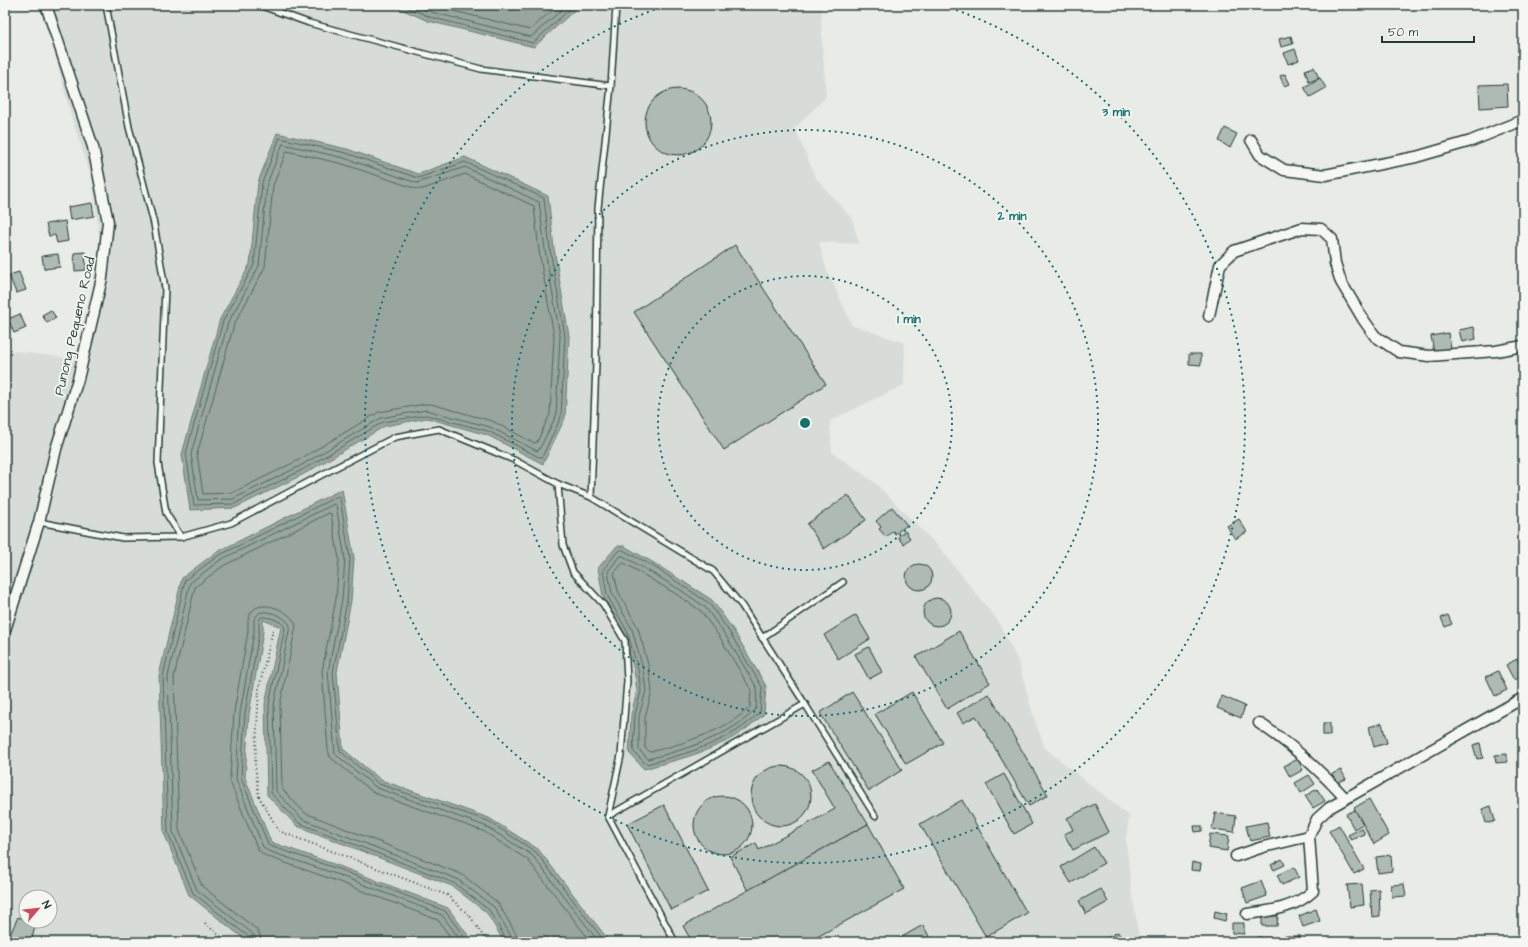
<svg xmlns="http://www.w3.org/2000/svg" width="1528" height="947" viewBox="0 0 1528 947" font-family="'Architects Daughter',sans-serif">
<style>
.built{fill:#d8dcd8;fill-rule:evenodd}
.water{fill:#99a6a0;stroke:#687c75}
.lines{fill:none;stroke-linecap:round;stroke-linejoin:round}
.shore{stroke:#50675f;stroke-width:1}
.building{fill:#b0bab5;stroke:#1f3d34}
.service-casing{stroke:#1f3d34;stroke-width:8}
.minor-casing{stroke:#1f3d34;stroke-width:13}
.path{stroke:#1f3d34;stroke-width:2;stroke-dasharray:1 3;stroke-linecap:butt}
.service{stroke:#f6f6f2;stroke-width:5}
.minor{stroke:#f6f6f2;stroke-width:10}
.ring{fill:none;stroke:#0f766e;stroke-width:2;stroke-dasharray:2 4}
.labels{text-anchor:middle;stroke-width:3.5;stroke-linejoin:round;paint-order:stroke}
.street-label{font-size:14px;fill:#1f3d34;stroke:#f6f6f2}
.centre{fill:#0f766e;stroke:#f6f6f2;stroke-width:2}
.ring-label{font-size:12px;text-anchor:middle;font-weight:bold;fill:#0f766e;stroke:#f6f6f2;stroke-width:3.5;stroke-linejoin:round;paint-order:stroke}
</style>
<rect width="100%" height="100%" fill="#e9ebe7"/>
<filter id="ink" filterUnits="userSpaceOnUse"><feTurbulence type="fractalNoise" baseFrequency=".025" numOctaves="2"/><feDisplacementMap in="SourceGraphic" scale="8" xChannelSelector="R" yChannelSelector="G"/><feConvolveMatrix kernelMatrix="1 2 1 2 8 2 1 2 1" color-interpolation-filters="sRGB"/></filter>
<g filter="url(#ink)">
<path class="built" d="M38,5h784l-1,17 5,75 -31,31 21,50 36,41 7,25 -40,-2 7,26 26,57 53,18 -1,42 -74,36 2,31 41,29 67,67 58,73 21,42 15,55 11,30 84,68 -3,23 5,48 9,55h-1135v-592l71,9 22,-84 2,-33 -8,-63 -21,-63 -20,-77zM26,897h24v24h-24z"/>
<g class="water">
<polygon points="392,5 580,5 534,47 428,21"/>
<polygon points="277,133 347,149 418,174 465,157 548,196 554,248 569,336 565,418 543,464 487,435 427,418 385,426 304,474 235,508 190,510 182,454 220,319 250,264 258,182"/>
<polygon points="342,489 354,558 351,601 337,672 343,749 381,780 489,818 538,849 610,942 504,942 487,913 452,886 297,826 267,795 265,704 281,627 263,620 263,632 249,714 245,778 271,842 339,866 448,908 473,942 248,942 189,895 164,833 159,675 182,578 215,553"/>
<path d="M617,546h7l30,17 58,37 22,31 32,55 -2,28c-13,12 -29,24 -46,31 -23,11 -49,17 -74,24l-15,-16 2,-38 6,-24 -3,-21 -10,-37 -21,-37 -5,-28z"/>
</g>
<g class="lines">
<g class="shore">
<polyline points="402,5 430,17 533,43 574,5"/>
<polyline points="415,5 431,12 531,37 567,5"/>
<polyline points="430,5 530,30 558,5"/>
<polygon points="280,138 346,153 418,178 465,162 544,198 550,249 565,336 561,417 542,457 539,457 488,431 426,415 383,422 302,470 234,504 194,505 186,453 223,321 254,265 262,183"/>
<polygon points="283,144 344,158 417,183 465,167 539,202 545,250 560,336 556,416 539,450 537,451 490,427 426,410 381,418 300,466 233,499 198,500 191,454 228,323 259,266 267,184"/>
<polygon points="287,151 343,164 417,189 423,189 465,174 534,206 539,251 554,336 550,414 537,442 534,443 492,421 431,404 425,404 379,412 297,461 232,493 203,494 197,454 234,325 265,267 273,186"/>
<path d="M623,550l30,16 56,37 21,30 32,54 -2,25c-29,30 -74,42 -114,52l-13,-13 2,-36 6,-24 -3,-22 -11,-38 -20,-36 -4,-25 15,-19z"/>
<path d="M620,556h3l56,33 26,18 21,29 31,52 -1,21c-27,28 -72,41 -108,50l-9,-9v-34l7,-25 -3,-22 -11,-40 -20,-36 -4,-21z"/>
<path d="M624,563l52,31 25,17 20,28 30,51 -1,17c-24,24 -68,37 -100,45l-5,-4v-31l7,-26 -3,-23 -11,-40 -20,-37 -4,-18 8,-9z"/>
<polyline points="250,942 249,937 193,893 168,833 163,676 185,580 218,556 338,496 340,498 350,559 347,601 333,672 340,751 379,784 488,821 536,852 605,942"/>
<polyline points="255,942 255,938 252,933 197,890 173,832 168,676 190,583 220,560 334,504 336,505 345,559 342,600 328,672 335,754 377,788 485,826 532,855 599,942"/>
<polyline points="261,942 260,935 256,929 202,886 179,830 174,677 195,587 223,566 329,513 331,514 339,559 336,599 322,671 328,750 330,757 374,793 483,831 528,860 591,942"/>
<path d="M454,942l-16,-22 -104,-40 -68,-24 -8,-6 -27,-66 -1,-6 4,-66 14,-81c0,-6 -1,-13 3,-18 9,-16 42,-2 45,13l-16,79 2,84 23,24 156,61 37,29 18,31 2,8"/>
<path d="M462,942l-20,-27 -106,-41 -68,-23 -5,-4 -27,-68 4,-66 14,-81v-13l5,-6c9,-4 28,4 31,13l-16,79 2,86 26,28 155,60 37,28 17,29 1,6"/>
<path d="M468,942l-23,-31 -107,-42 -68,-23 -2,-2 -27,-66 4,-65 14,-81v-12l2,-3c7,-1 22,4 24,11l-16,76 2,89 28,30 155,60 35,27 17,29 1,3"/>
</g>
</g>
<g class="building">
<polygon points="1291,36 1293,44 1281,47 1279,39"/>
<polygon points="1295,49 1299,60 1288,64 1284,53"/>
<polygon points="1314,67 1319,78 1309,82 1305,70"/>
<polygon points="1285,74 1290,84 1284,86 1280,76"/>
<polygon points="1320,78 1326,88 1310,97 1304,87"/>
<polygon points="1507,84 1508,106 1480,108 1479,85"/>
<circle cx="678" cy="122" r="33"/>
<polygon points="1225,128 1237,134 1230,148 1219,141"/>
<polygon points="92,203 94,216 70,220 68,207"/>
<polygon points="65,221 68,241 57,243 55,235 49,236 46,224"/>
<polygon points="735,245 826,384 724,450 634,312"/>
<polygon points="85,252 86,270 75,271 74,253"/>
<polygon points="58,254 60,267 44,269 42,256"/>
<polygon points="19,272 26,290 16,293 9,275"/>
<polygon points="51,310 56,318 47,323 42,315"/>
<polygon points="20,314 26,328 14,333 8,319"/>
<polygon points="1474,327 1476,339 1462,342 1459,330"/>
<polygon points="1448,333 1451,348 1434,352 1431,336"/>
<polygon points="1189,354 1201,354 1201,365 1189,364"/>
<polygon points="848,495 866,520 824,549 807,524"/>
<polygon points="892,507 907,525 895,534 893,531 886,537 879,529 881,527 876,521"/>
<polygon points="1239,519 1247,532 1235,539 1227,526"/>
<polygon points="905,531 910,538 903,544 898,537"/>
<circle cx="919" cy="577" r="13"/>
<circle cx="937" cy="612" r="14"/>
<polygon points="856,615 870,639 838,659 824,635"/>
<polygon points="1448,615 1452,624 1445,627 1441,618"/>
<polygon points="959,631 990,683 947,709 916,657"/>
<polygon points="869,647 882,672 869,679 855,654"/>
<polygon points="1517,659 1523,670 1523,675 1514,680 1506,665"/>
<polygon points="1498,671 1507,690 1495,696 1486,677"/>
<polygon points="852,692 902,770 869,791 820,713"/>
<polygon points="912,692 943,743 906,764 875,714"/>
<polygon points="989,694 1048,795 1029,806 976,716 963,723 957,713"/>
<polygon points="1222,696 1245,706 1241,718 1217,708"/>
<rect x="1323" y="723" width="7" height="12"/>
<polygon points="1382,723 1387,743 1374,747 1369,727"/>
<polygon points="1480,743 1483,758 1477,759 1473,745"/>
<polygon points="1507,754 1507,762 1496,763 1495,755"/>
<polygon points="1298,759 1303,770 1290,777 1284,766"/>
<polygon points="829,761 868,824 748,891 730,857 756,843 759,850 835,809 812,770"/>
<circle cx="781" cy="796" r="30"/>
<polygon points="1341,770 1346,779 1337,783 1332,774"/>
<polygon points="1004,774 1032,824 1014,834 986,784"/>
<polygon points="1309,775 1315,784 1301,793 1295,783"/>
<polygon points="1317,789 1325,801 1313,808 1305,796"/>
<circle cx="723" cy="825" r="29"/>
<polygon points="1369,799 1389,835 1374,844 1354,808"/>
<polygon points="962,800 1027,913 986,937 920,824"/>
<polygon points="1095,804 1109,832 1073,850 1064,834 1073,830 1067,818"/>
<polygon points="664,805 708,891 671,910 627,824"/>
<polygon points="1491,806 1495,821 1486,823 1482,809"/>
<polygon points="1355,810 1363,824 1354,829 1346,814"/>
<polygon points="1215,813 1236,816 1234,832 1212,829"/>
<polygon points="1267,822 1270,837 1250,841 1246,826"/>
<polygon points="868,824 904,889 808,942 692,942 683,926"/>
<polygon points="1339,825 1364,869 1354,874 1329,831"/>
<polygon points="1194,826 1202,826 1202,831 1195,832"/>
<polygon points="1362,828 1365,834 1351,840 1348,835"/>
<polygon points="1210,834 1229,836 1227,851 1208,848"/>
<polygon points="1094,847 1104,863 1071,883 1061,867"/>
<polygon points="1391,855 1392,871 1378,873 1376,857"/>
<polygon points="1282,859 1285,865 1274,870 1271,865"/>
<polygon points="1192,862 1201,864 1200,871 1191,870"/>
<polygon points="1294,867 1299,877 1282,885 1277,875"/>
<polygon points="1261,881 1267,896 1247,903 1242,888"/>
<polygon points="1362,884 1364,905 1350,907 1347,885"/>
<polygon points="1404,884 1406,896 1392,897 1391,885"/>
<polygon points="1101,889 1108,902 1086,914 1079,901"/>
<polygon points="1379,889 1380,916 1372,917 1370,890"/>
<polygon points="1316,909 1320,921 1303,927 1299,916"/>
<polygon points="1215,911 1227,914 1225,921 1214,918"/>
<polygon points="1262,916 1278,916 1277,926 1262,926"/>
<polygon points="18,917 36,923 31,942 27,942 9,937"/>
<polygon points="1232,923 1244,923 1244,934 1232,933"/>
<polygon points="923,925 932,942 893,942"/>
<polygon points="1118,932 1123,942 1100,942"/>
<rect x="1285" y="936" width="15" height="6"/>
<polygon points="1257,937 1274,938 1274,942 1256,942"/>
</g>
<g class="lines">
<defs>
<g id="service">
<polyline points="106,5 129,127 154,224 165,288 158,463 166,513 181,537"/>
<polyline points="259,5 309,23 481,69 611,86"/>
<polyline points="616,5 611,86 598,208 596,363 591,497 713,571 742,606 805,704 608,816 675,942"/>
<polyline points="558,484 563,545 573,572 603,604 625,641 627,681 621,755 608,816"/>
<polyline points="39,522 123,538 181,537 231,523 327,472 395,437 439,429 514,460 558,484 591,497"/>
<polyline points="762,638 843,582"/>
<polyline points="805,704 875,816"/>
</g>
<g id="minor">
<polyline points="1251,140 1260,155 1284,170 1325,175 1416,157 1471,141 1523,120"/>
<polyline points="1209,316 1220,265 1234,251 1302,228 1321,229 1332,239 1335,263 1341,282 1363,319 1375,336 1399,352 1429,356 1496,351 1523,346"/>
<polyline points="5,630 39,522 56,449 78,379 102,278 108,222 93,147 46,5"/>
<path d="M1259,723c32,21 60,46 86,75"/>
<polyline points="1236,856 1263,847 1309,836"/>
<path d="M1247,914c24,-3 48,-6 66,-23l-4,-55 8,-17 12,-11 194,-110"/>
</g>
</defs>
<use href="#service" class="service-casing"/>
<use href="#minor" class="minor-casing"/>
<g class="path">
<polyline points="273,630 259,688 255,765 259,797 279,831 447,895 470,916 487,942"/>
<polyline points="205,923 227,942"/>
</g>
<use href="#service" class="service"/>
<use href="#minor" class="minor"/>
</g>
</g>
<g class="ring">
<circle cx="805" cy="423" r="147"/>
<circle cx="805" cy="423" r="293"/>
<path d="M945 6A440 440 0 1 1 665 6"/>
</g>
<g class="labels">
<g class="street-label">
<text transform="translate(74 326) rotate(-77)" y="5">Punong Pequeno Road</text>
</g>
</g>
<circle cx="805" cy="423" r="6" class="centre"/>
<g class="ring-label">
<text x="1116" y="116">3 min</text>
<text x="1012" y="220">2 min</text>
<text x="909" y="323">1 min</text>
</g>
<rect width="1528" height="947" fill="none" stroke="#f6f6f2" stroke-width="20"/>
<rect x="10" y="10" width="1508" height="927" fill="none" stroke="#1f3d34" stroke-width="1.5" filter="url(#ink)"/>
<g transform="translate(38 909) rotate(62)"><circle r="19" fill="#f6f6f2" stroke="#a0aca6"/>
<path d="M0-3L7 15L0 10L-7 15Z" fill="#d1495b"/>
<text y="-6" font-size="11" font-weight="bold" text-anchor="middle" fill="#1f3d34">N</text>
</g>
<path d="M1382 36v6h92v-6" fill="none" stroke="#1f3d34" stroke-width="2"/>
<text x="1388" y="36" font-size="12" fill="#1f3d34" stroke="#f6f6f2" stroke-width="3" paint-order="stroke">50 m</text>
</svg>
